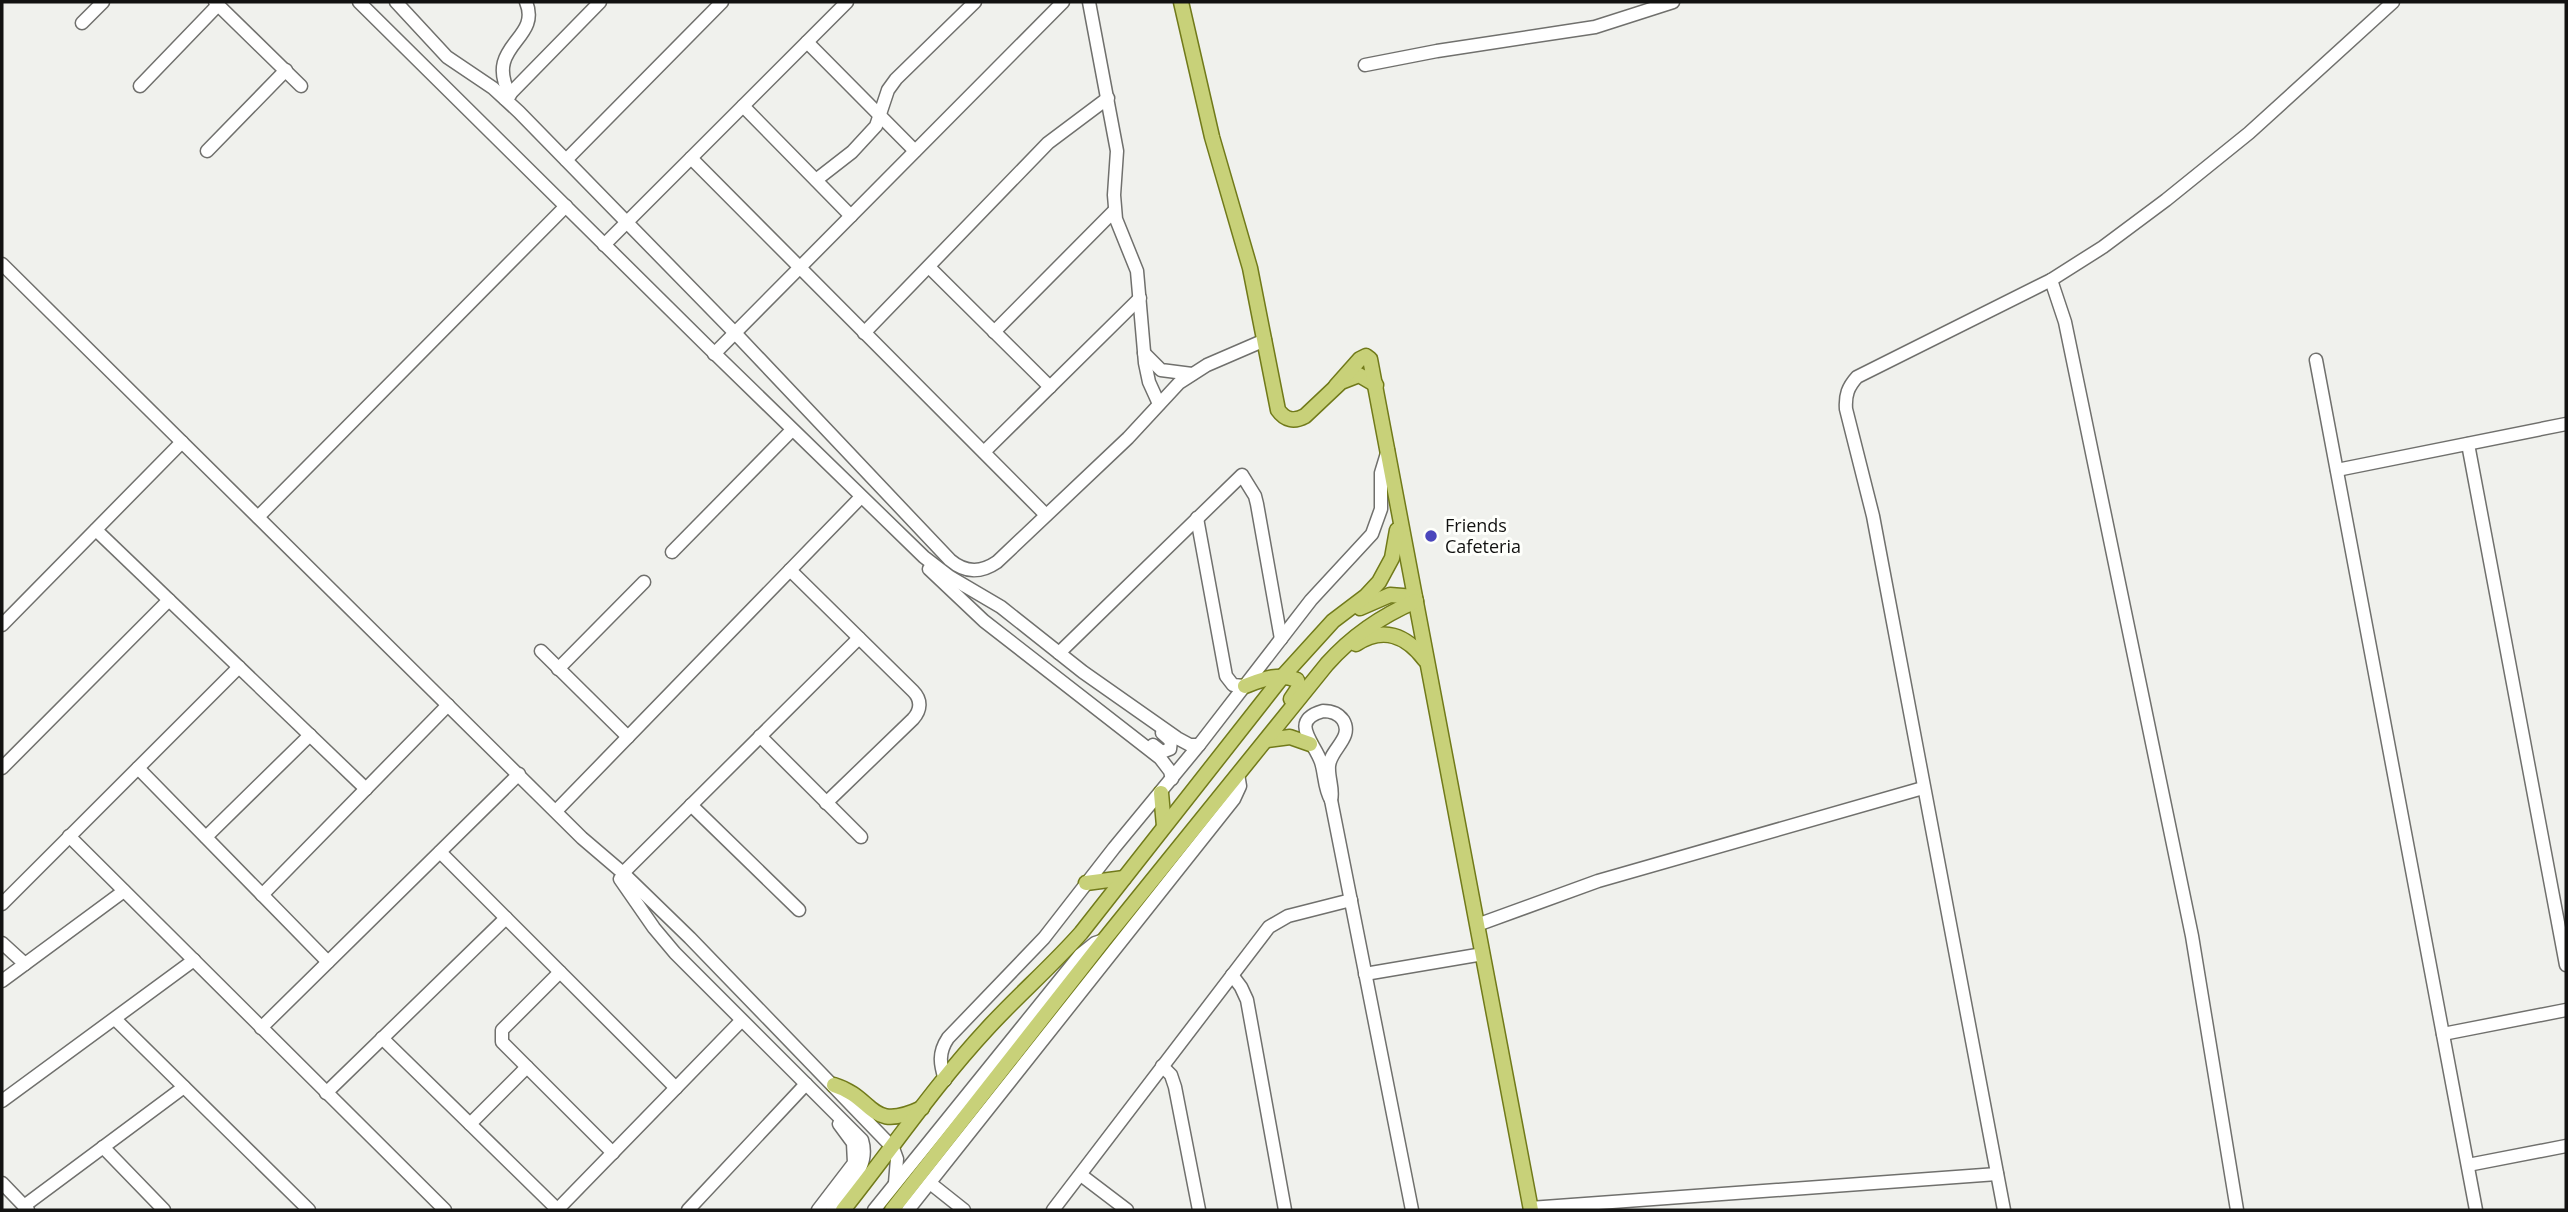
<svg xmlns="http://www.w3.org/2000/svg" width="2568" height="1212" viewBox="0 0 2568 1212" font-family="'Open Sans',sans-serif">
<style>
.lines{fill:none;stroke-linecap:round;stroke-linejoin:round}
.minor-casing{stroke:#70706d;stroke-width:15}
.major-casing{stroke:#717a1a;stroke-width:17}
.minor{stroke:#fff;stroke-width:12}
.major{stroke:#c8d179;stroke-width:14}
.poi-dot{fill:#4b46bc;stroke:#fefffb;stroke-width:2.5}
.labels{text-anchor:middle;stroke-width:6;stroke-linejoin:round;paint-order:stroke}
.poi-label{font-size:18px;fill:#121211;stroke:#fefffb;text-anchor:start}
</style>
<rect width="100%" height="100%" fill="#f0f1ed"/>
<g class="lines">
<defs>
<g id="minor">
<polyline points="215,2 301,86"/>
<polyline points="359,2 708,347 924,557 950,577 1001,607 1083,672 1177,738 1190,745 1199,745"/>
<path d="M396,2l51,55 46,31 26,24 216,221 215,227c15,13 31,13 47,2l131,-124 51,-55 28,-18 58,-25"/>
<polyline points="1089,2 1117,151 1114,195 1116,219 1137,271 1145,363 1149,382 1159,404"/>
<polyline points="82,23 103,2"/>
<polyline points="807,42 915,151"/>
<polyline points="1365,65 1437,51 1595,27 1673,2"/>
<polyline points="140,86 218,5"/>
<path d="M510,95c-27,-50 32,-55 16,-93"/>
<polyline points="505,99 600,2"/>
<polyline points="743,106 851,216"/>
<polyline points="207,151 286,70"/>
<polyline points="691,158 1046,515"/>
<polyline points="566,160 722,2"/>
<polyline points="816,180 852,152 876,126 888,90 896,79 975,2"/>
<polyline points="604,245 847,2"/>
<polyline points="2,264 582,838 623,873 690,938 893,1148 897,1159 895,1183"/>
<polyline points="929,267 1050,387"/>
<polyline points="2051,280 2065,322 2192,936 2237,1210"/>
<polyline points="994,332 1114,211"/>
<polyline points="864,333 1048,143 1108,98"/>
<polyline points="1144,353 1161,370 1192,374"/>
<polyline points="714,354 1063,2"/>
<polyline points="2316,360 2476,1210"/>
<polyline points="2468,444 2566,965"/>
<polyline points="984,452 1140,298"/>
<polyline points="2337,470 2566,424"/>
<polyline points="258,517 566,206"/>
<polyline points="1197,518 1226,676 1233,685 1245,686"/>
<polyline points="96,530 366,789"/>
<polyline points="672,552 792,430"/>
<polyline points="929,569 984,621 1160,758 1170,771 1172,779"/>
<path d="M790,570l123,121c9,9 8,19 0,28l-87,84"/>
<polyline points="2,625 182,442"/>
<polyline points="541,651 628,737"/>
<polyline points="1059,653 1242,475 1255,496 1257,504 1281,639"/>
<polyline points="558,669 644,582"/>
<path d="M1323,711c8,0 15,2 20,9 11,18 -13,29 -14,46 -1,12 5,24 2,34 -7,-11 -6,-26 -10,-38 -6,-19 -33,-41 2,-51z"/>
<polyline points="760,736 861,837"/>
<polyline points="1153,745 1162,752 1170,749 1171,741 1162,733"/>
<polyline points="2,768 169,600"/>
<polyline points="138,768 328,962"/>
<polyline points="1331,800 1412,1210"/>
<polyline points="691,805 799,910"/>
<polyline points="556,811 861,497"/>
<polyline points="69,836 445,1210"/>
<polyline points="206,837 310,735"/>
<polyline points="440,852 676,1088"/>
<polyline points="623,873 859,638"/>
<path d="M620,879l34,49 21,25 187,187c9,29 -18,47 -30,70"/>
<polyline points="262,895 448,705"/>
<polyline points="2,904 239,667"/>
<polyline points="1477,925 1598,881 1923,788"/>
<polyline points="2,943 25,964"/>
<polyline points="560,972 502,1030 502,1042 613,1153"/>
<polyline points="1365,974 1483,954"/>
<polyline points="1232,975 1241,987 1247,1000 1285,1210"/>
<polyline points="2,981 124,891"/>
<polyline points="115,1019 309,1210"/>
<polyline points="261,1028 519,774"/>
<polyline points="2443,1034 2566,1010"/>
<polyline points="382,1038 558,1210"/>
<polyline points="1162,1066 1171,1075 1175,1087 1199,1210"/>
<path d="M945,1080c-5,-16 -7,-27 3,-42l96,-100 70,-90 85,-103 112,-145 61,-66 9,-25v-36l7,-23"/>
<polyline points="326,1093 506,918"/>
<polyline points="2,1101 194,960"/>
<polyline points="470,1124 527,1067"/>
<polyline points="103,1147 164,1210"/>
<polyline points="2468,1165 2566,1146"/>
<polyline points="1081,1175 1127,1210"/>
<polyline points="2,1183 28,1210"/>
<polyline points="930,1183 964,1210"/>
<polyline points="24,1206 184,1087"/>
<polyline points="1530,1208 1997,1174"/>
<polyline points="557,1210 741,1021"/>
<polyline points="688,1210 806,1084"/>
<polyline points="818,1210 854,1163 853,1143 839,1124"/>
<polyline points="874,1210 1080,955 1095,943 1104,940"/>
<polyline points="908,1210 1234,799 1240,786 1238,774"/>
<polyline points="1053,1210 1269,927 1288,916 1351,900"/>
<path d="M2004,1210l-131,-694 -27,-107c-1,-14 2,-22 11,-32l194,-97 52,-33 63,-47 83,-67 144,-131"/>
</g>
<g id="major">
<path d="M1181,2l31,135 38,131 28,142c7,10 16,12 27,6l36,-34 18,-7 17,10"/>
<polyline points="1336,386 1360,359 1366,356 1370,359 1531,1210"/>
<polyline points="1360,608 1390,595 1415,597"/>
<path d="M1356,644c27,-18 50,-9 69,16"/>
<path d="M1245,686c16,-6 34,-14 52,-6l2,7 -8,12"/>
<polyline points="1267,740 1290,737 1310,744"/>
<polyline points="1161,793 1164,826"/>
<polyline points="1086,883 1124,878"/>
<path d="M834,1085c42,13 34,48 88,23"/>
<path d="M843,1210c48,-60 92,-125 144,-181 30,-33 64,-62 94,-96l202,-257 50,-55 33,-25 13,-14 13,-24 5,-28"/>
<path d="M892,1210l212,-270 223,-276c25,-28 54,-48 89,-63"/>
</g>
</defs>
<use href="#minor" class="minor-casing"/>
<use href="#major" class="major-casing"/>
<use href="#minor" class="minor"/>
<use href="#major" class="major"/>
</g>
<circle class="poi-dot" cx="1431" cy="536" r="7"/>
<g class="labels">
<g class="poi-label">
<text x="1445" y="532">Friends<tspan x="1445" dy="21">Cafeteria</tspan></text>
</g>
</g>
<rect width="2568" height="1212" fill="none" stroke="#121211" stroke-width="7"/>
</svg>
